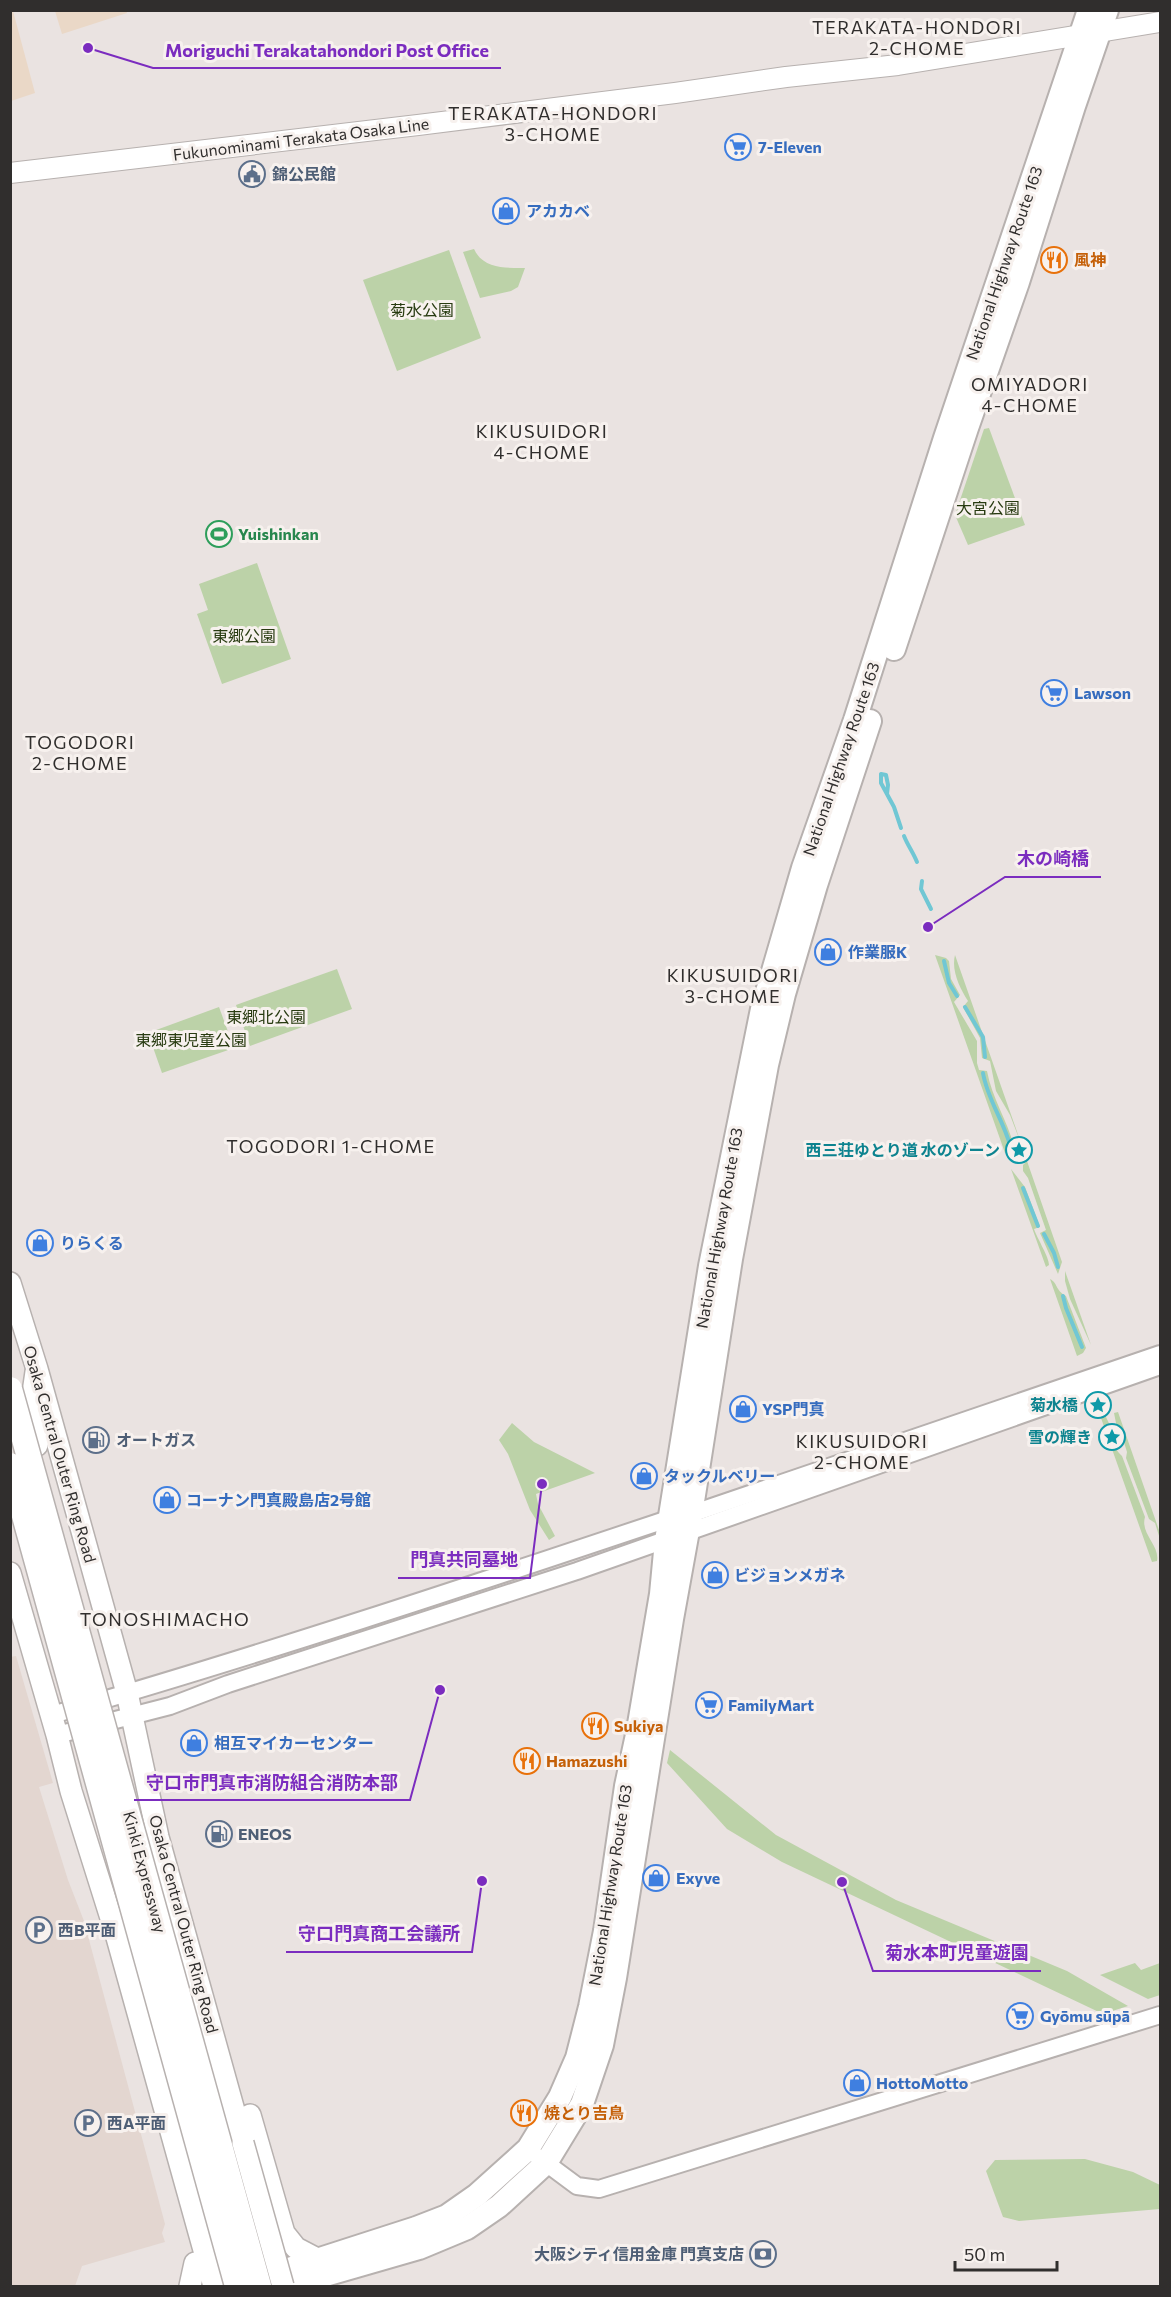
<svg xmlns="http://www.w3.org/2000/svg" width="1171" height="2297" viewBox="0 0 1171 2297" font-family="Commissioner,'Noto Sans JP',sans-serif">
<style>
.built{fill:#e3d6d0}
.education{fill:#ead8c7}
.green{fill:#bcd2a8}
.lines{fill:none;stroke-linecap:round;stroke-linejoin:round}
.stream{stroke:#70c7d4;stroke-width:4}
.tertiary-casing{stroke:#b7b1af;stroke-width:20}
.secondary-casing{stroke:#b7b1af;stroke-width:22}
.primary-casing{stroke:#b7b1af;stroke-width:24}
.trunk-casing{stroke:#b7b1af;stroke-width:26}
.tertiary{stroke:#fff;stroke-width:16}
.secondary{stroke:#fff;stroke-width:20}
.primary{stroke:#fff;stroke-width:21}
.trunk{stroke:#fff;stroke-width:22}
.primary-bridge-casing{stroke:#b7b1af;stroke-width:24;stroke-linecap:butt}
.motorway-bridge-casing{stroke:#b7b1af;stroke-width:27;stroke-linecap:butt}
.primary-bridge{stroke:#fff;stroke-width:21}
.motorway-bridge{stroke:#fff;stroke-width:24}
.labels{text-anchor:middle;stroke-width:6;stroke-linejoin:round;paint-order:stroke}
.street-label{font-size:16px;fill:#302e2d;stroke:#f7f1ee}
.shop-label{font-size:16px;font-weight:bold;fill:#366cbe;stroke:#f7f1ee;text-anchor:start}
.service-label{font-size:16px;font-weight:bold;fill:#4e5e75;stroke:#f7f1ee;text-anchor:start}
.food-label{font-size:16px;font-weight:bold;fill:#c56008;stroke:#f7f1ee;text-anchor:start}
.park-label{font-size:16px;fill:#283b11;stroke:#f7f1ee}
.leisure-label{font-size:16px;font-weight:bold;fill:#27864d;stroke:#f7f1ee;text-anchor:start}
.culture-label{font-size:16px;font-weight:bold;fill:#0d838f;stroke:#f7f1ee;text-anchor:end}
.neighbourhood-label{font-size:18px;letter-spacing:1.5px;fill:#302e2d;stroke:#f7f1ee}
.leader{fill:none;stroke:#7b2cbf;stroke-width:2}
.callout-dot{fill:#7b2cbf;stroke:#f7f1ee;stroke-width:2}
.callout-label{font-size:18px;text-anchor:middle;font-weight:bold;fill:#7b2cbf;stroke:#f7f1ee;stroke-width:6;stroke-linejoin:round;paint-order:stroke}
</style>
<rect width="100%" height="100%" fill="#eae3e1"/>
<polygon class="built" points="16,1656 53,1783 39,1787 68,1880 84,1921 165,2224 162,2233 165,2242 82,2266 75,2286 11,2286 10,1657"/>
<g class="education">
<polygon points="126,10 127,13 62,34 55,11"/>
<polygon points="10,11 13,11 35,93 11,101"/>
</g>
<g class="green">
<path d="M474,249c9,20 32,19 51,19l-7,19 -7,4 -31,7 -17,-46z"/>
<polygon points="449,250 481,338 397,371 363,280"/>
<polygon points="989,428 1025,525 968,545 955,515 984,429"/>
<polygon points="257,563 291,659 222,684 197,614 208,610 199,584"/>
<path d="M935,955l11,3 3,3 2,18 9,16 -6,7 23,39v22l2,7 8,1c5,27 20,49 27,75v3l-9,4z"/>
<path d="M955,955l67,191 -12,-31 -14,-24 -6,-30 -8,-3 -2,-20 -17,-31 5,-6c-8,-13 -17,-30 -13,-46z"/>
<polygon points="337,969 352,1009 250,1046 236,1005"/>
<polygon points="219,1007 234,1048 162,1073 148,1033"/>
<polygon points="1027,1161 1062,1262 1058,1274 1040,1233 1046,1230 1028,1178 1023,1171 1023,1165"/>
<path d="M1011,1169l14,18 15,40 -6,2c4,11 15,28 15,36l-3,2z"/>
<polygon points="1065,1271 1091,1345 1070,1299 1065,1281"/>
<path d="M1050,1279c8,4 5,11 16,17l20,52 -3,5 -6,3z"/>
<polygon points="1118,1412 1160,1533 1160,1548 1160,1539 1155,1523 1149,1519 1126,1458 1127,1452 1121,1433 1118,1433 1114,1413"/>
<path d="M1106,1417l8,17c-3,8 2,17 8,22l23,61c-5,17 15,28 12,44l-5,1 -51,-144z"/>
<polygon points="512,1423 534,1442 595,1473 536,1494 538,1504 555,1536 549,1540 530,1510 508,1454 499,1440"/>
<polygon points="670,1750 776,1835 896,1900 1067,1971 1128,2006 1103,2014 782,1862 727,1829 667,1763"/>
<polygon points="1135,1963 1141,1970 1160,1963 1160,1995 1148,1999 1100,1975"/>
<polygon points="1085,2159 1133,2172 1160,2185 1160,2209 1019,2221 1003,2217 986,2171 995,2160"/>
</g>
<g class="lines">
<g class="stream">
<polyline points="887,794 888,785 886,775 881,774 881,783 894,807 901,828"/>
<path d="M904,836c4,10 9,16 13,26"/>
<polyline points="922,881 921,889 931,909"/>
<polyline points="944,961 949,983 957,996"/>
<polyline points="965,1007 983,1037 985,1057"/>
<path d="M983,1073c4,25 20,47 27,72"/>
<polyline points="1023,1188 1038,1226"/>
<polyline points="1044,1234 1054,1253 1058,1267"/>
<polyline points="1063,1296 1066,1308 1082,1347"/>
</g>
<defs>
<g id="tertiary">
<path d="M52,1715c208,-60 413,-128 619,-197l20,-4 469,-160"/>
<polyline points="57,1735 170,1706 228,1684 577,1571 1160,1366"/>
<polyline points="538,2157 577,2186 599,2189 1160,2015"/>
</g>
<polyline id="secondary" points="10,173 418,125 675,93 786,77 898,65 1160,22"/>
<g id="primary">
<polyline points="10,1283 37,1369 127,1693 158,1837 243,2143"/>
<polyline points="36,1372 30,1413 37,1445"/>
<polyline points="10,1573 57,1735 71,1791 116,1934 214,2286"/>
<polyline points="250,2115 284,2233 296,2248 319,2260"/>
<polyline points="190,2286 195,2263"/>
</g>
<g id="trunk">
<polyline points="894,649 967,428 1018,282 1074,106 1107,10"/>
<polyline points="261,2278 416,2228 447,2216 477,2195 528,2149 560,2097 577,2058 590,2007 605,1931 626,1786 638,1730 661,1594 666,1541 710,1266 762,1009 803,868 855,720 945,438 1089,10"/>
<polyline points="287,2286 419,2248 467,2228 499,2206 546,2163 582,2104 602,2045 615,1978 672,1619 691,1514 731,1259 767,1065 784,994 816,885 870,721"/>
</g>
</defs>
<use href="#tertiary" class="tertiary-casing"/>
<use href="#secondary" class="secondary-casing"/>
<use href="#primary" class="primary-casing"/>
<use href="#trunk" class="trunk-casing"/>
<use href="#tertiary" class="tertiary"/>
<use href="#secondary" class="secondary"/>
<use href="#primary" class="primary"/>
<use href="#trunk" class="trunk"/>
<defs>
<polyline id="primary-bridge" points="243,2143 283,2286"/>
<g id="motorway-bridge">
<polyline points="10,1389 259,2286"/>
<polyline points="10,1465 237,2286"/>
</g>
</defs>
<use href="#primary-bridge" class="primary-bridge-casing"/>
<use href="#motorway-bridge" class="motorway-bridge-casing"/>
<use href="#primary-bridge" class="primary-bridge"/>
<use href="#motorway-bridge" class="motorway-bridge"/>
</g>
<defs>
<symbol id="supermarket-ring" viewBox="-11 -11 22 22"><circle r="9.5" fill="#f7f1ee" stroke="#3f7fe0" stroke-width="1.5"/><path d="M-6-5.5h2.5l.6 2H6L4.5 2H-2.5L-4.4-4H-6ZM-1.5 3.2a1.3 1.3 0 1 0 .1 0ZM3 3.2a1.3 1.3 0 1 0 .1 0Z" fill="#3f7fe0"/></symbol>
<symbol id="civic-ring" viewBox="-11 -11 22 22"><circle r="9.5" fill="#f7f1ee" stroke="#5c6f8a" stroke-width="1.5"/><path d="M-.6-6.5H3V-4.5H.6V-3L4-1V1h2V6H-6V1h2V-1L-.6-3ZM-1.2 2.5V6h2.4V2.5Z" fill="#5c6f8a"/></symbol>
<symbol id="shop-ring" viewBox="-11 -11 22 22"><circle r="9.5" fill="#f7f1ee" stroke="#3f7fe0" stroke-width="1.5"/><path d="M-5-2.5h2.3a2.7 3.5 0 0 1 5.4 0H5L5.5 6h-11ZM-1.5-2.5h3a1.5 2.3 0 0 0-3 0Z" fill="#3f7fe0"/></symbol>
<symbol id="restaurant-ring" viewBox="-11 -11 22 22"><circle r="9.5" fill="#f7f1ee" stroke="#e8710a" stroke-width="1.5"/><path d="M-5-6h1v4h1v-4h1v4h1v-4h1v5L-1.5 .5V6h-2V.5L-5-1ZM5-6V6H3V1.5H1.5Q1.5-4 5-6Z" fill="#e8710a"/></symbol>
<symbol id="stadium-ring" viewBox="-11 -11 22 22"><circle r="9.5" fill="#f7f1ee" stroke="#2e9e5b" stroke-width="1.5"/><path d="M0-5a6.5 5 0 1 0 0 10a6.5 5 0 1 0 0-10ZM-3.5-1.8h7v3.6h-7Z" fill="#2e9e5b"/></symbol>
<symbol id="sight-ring" viewBox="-11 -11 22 22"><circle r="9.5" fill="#f7f1ee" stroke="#0f9aa8" stroke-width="1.5"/><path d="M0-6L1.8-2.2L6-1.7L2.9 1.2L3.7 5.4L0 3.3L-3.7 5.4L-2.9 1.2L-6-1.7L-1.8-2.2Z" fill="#0f9aa8"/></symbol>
<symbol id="fuel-ring" viewBox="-11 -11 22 22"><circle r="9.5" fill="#f7f1ee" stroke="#5c6f8a" stroke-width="1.5"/><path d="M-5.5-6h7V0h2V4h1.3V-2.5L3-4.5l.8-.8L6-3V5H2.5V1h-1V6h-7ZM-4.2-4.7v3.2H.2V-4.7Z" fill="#5c6f8a"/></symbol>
<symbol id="parking-ring" viewBox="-11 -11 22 22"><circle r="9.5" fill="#f7f1ee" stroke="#5c6f8a" stroke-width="1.5"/><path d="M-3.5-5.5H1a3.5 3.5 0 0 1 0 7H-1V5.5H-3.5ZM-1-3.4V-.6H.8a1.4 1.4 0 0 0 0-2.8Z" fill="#5c6f8a"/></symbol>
<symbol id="bank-ring" viewBox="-11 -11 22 22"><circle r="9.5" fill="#f7f1ee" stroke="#5c6f8a" stroke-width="1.5"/><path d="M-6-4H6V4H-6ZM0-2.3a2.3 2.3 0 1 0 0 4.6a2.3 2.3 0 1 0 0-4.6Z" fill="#5c6f8a"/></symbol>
</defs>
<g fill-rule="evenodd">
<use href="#supermarket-ring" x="723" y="132" width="30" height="30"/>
<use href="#civic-ring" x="237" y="159" width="30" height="30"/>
<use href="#shop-ring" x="491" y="196" width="30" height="30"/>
<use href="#restaurant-ring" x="1039" y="245" width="30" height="30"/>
<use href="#stadium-ring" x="204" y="519" width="30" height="30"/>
<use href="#supermarket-ring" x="1039" y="678" width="30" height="30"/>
<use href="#shop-ring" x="813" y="937" width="30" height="30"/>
<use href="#sight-ring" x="1004" y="1135" width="30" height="30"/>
<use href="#shop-ring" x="25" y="1228" width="30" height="30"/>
<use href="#sight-ring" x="1083" y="1390" width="30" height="30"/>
<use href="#shop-ring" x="728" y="1394" width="30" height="30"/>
<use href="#sight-ring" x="1097" y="1422" width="30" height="30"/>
<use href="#fuel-ring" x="81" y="1425" width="30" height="30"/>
<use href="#shop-ring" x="629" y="1461" width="30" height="30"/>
<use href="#shop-ring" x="152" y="1485" width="30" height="30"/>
<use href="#shop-ring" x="700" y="1560" width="30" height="30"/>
<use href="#supermarket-ring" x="694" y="1690" width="30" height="30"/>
<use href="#restaurant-ring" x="580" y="1711" width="30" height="30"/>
<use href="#shop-ring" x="179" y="1728" width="30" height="30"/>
<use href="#restaurant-ring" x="512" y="1746" width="30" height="30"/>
<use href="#fuel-ring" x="204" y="1819" width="30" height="30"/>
<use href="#shop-ring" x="641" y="1863" width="30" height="30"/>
<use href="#parking-ring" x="24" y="1915" width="30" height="30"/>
<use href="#supermarket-ring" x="1005" y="2001" width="30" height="30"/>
<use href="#shop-ring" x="842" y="2068" width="30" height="30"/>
<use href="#restaurant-ring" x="509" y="2098" width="30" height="30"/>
<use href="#parking-ring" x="73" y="2108" width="30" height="30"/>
<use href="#bank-ring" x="748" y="2239" width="30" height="30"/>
</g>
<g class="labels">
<g class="street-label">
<text transform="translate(301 139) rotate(-7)" y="6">Fukunominami Terakata Osaka Line</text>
<text transform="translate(1004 263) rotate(-71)" y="6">National Highway Route 163</text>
<text transform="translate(841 759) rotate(-71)" y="6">National Highway Route 163</text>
<text transform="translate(719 1228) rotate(-80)" y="6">National Highway Route 163</text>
<text transform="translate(60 1454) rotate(74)" y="6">Osaka Central Outer Ring Road</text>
<text transform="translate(145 1872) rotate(75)" y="6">Kinki Expressway</text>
<text transform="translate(610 1885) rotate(-81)" y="6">National Highway Route 163</text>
<text transform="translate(184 1924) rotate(75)" y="6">Osaka Central Outer Ring Road</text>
</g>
<g class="shop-label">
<text x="758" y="153">7-Eleven</text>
<text x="526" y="217">アカカベ</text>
<text x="1074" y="699">Lawson</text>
<text x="848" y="958">作業服K</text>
<text x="60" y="1249">りらくる</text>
<text x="762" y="1415">YSP門真</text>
<text x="664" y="1482">タックルベリー</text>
<text x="186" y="1506">コーナン門真殿島店2号館</text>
<text x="734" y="1581">ビジョンメガネ</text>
<text x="728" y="1711">FamilyMart</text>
<text x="214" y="1749">相互マイカーセンター</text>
<text x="676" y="1884">Exyve</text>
<text x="1040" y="2022">Gyōmu sūpā</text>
<text x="876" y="2089">HottoMotto</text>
</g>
<g class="service-label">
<text x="272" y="180">錦公民館</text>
<text x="116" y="1446">オートガス</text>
<text x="238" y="1840">ENEOS</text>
<text x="58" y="1936">西B平面</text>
<text x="107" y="2129">西A平面</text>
<text x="744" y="2260" text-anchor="end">大阪シティ信用金庫 門真支店</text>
</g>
<g class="food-label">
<text x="1074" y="266">風神</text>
<text x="614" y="1732">Sukiya</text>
<text x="546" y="1767">Hamazushi</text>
<text x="544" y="2119">焼とり吉鳥</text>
</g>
<g class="park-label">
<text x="422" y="316">菊水公園</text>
<text x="988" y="514">大宮公園</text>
<text x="244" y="642">東郷公園</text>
<text x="266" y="1023">東郷北公園</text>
<text x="191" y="1046">東郷東児童公園</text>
</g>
<g class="leisure-label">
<text x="238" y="540">Yuishinkan</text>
</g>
<g class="culture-label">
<text x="1000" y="1156">西三荘ゆとり道 水のゾーン</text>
<text x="1078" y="1411">菊水橋</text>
<text x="1092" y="1443">雪の輝き</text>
</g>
<g class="neighbourhood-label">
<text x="917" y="34">TERAKATA-HONDORI<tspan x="917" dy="21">2-CHOME</tspan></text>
<text x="553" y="120">TERAKATA-HONDORI<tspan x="553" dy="21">3-CHOME</tspan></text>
<text x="1030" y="391">OMIYADORI<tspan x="1030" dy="21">4-CHOME</tspan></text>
<text x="542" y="438">KIKUSUIDORI<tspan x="542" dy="21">4-CHOME</tspan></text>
<text x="80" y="749">TOGODORI<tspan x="80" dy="21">2-CHOME</tspan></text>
<text x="733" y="982">KIKUSUIDORI<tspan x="733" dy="21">3-CHOME</tspan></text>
<text x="331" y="1153">TOGODORI 1-CHOME</text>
<text x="862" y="1448">KIKUSUIDORI<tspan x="862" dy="21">2-CHOME</tspan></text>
<text x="165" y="1626">TONOSHIMACHO</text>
</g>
</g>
<path class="leader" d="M88 48L153 68H501M928 927L1005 877H1101M542 1484L530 1578H398M440 1690L410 1800H134M482 1881L472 1952H286M842 1882L873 1971H1041"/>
<g class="callout-dot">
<circle cx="88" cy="48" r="6"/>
<circle cx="928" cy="927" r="6"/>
<circle cx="542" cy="1484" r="6"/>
<circle cx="440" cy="1690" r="6"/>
<circle cx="482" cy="1881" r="6"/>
<circle cx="842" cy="1882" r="6"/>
</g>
<g class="callout-label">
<text x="327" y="57">Moriguchi Terakatahondori Post Office</text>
<text x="1053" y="865">木の崎橋</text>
<text x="464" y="1566">門真共同墓地</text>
<text x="272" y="1789">守口市門真市消防組合消防本部</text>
<text x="379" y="1940">守口門真商工会議所</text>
<text x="957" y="1959">菊水本町児童遊園</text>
</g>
<rect width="1171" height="2297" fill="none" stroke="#302e2d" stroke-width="24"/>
<path d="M955 2261v9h102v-9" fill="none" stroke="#302e2d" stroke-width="3"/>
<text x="964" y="2261" font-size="18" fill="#302e2d" stroke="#f7f1ee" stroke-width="4.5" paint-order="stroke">50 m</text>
</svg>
